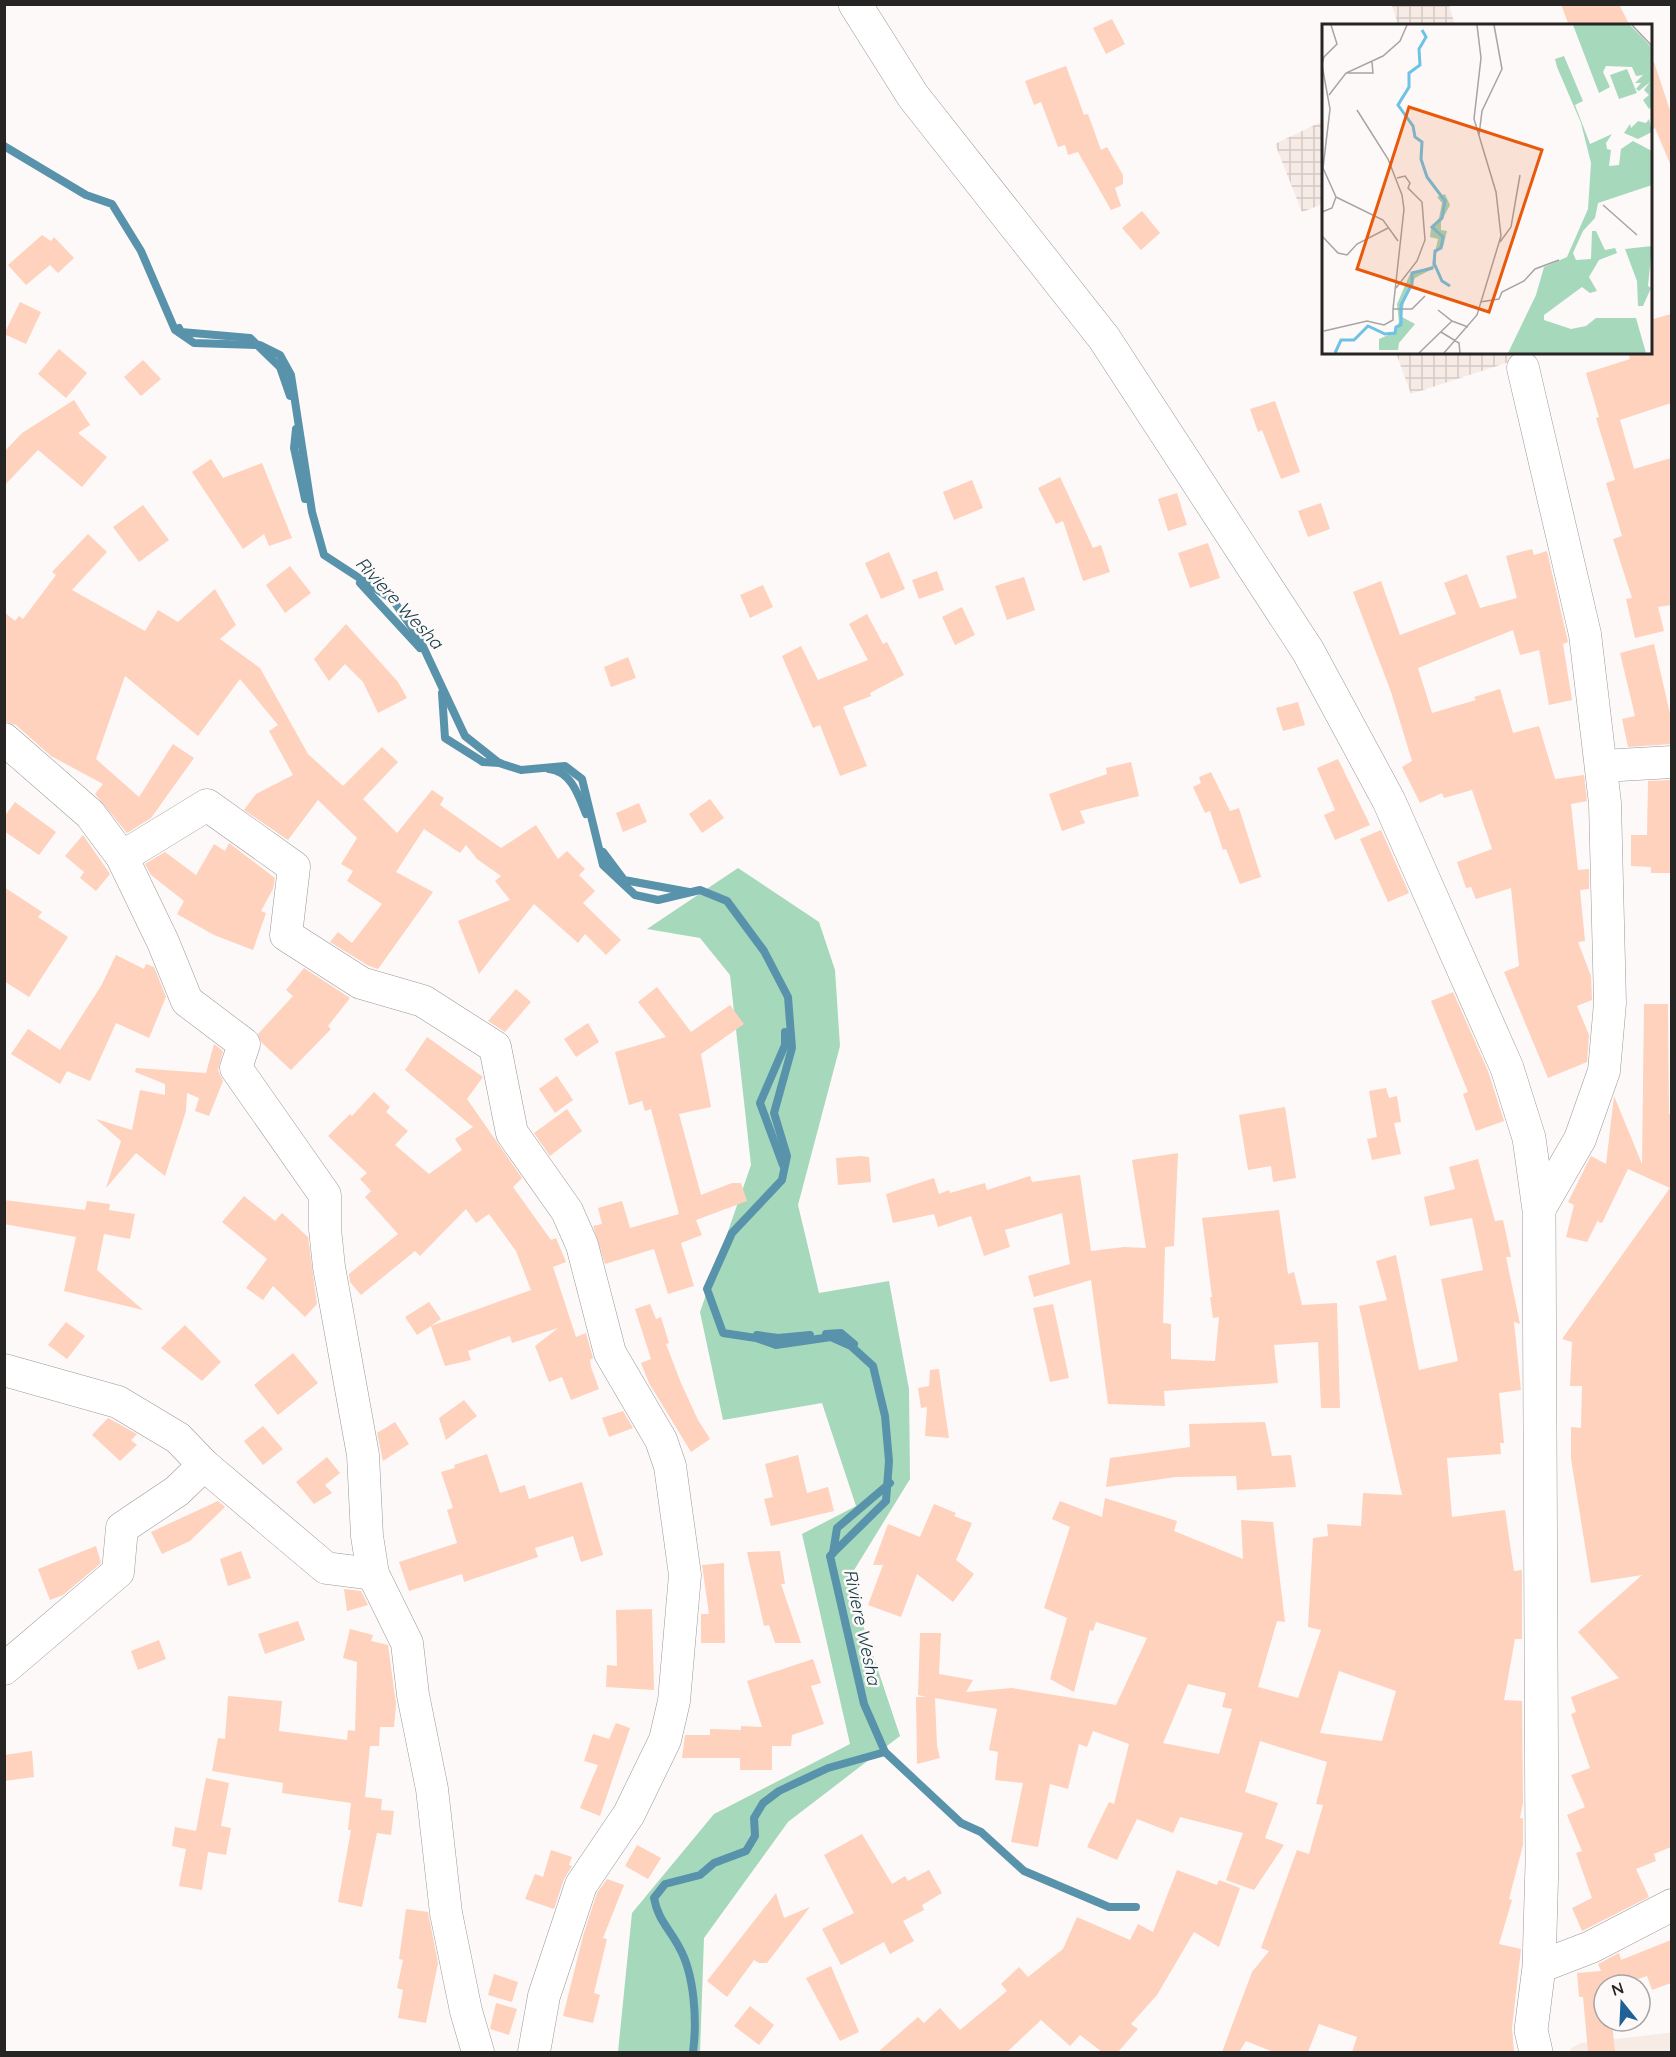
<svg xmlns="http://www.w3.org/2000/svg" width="1676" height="2057" viewBox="0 0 1676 2057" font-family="Quicksand,sans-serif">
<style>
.built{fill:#f7ebe6}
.industrial{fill:url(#industrial-grid)}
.grass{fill:#a6d8bc}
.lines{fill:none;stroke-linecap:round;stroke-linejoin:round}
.stream{stroke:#5893ab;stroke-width:8}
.building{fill:#fed2bd;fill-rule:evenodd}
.minor-casing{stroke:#9b9897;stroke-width:33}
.tertiary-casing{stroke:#9b9897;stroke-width:34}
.minor{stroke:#fff;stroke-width:32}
.tertiary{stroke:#fff;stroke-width:33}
.labels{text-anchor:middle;stroke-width:5;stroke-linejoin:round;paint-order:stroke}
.water-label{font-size:18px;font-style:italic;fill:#103745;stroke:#fdf9f8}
.inset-river{fill:none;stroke:#6ec2e5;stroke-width:3}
.inset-road{fill:none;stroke:#a7a4a3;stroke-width:1.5}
.view{fill:#e8590c;fill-opacity:0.15;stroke:#e8590c;stroke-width:3}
.inset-edge{fill:none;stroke:#262524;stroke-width:3}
</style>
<defs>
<pattern id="industrial-grid" width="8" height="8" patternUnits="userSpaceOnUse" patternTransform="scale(1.5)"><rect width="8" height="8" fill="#f7ebe6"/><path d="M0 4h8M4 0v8" fill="none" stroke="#d4c9c5"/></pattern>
</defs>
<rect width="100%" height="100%" fill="#fdf9f8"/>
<polygon class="built" points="1667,2033 1671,2033 1671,2052 1570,2052 1571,2048 1581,2043"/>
<g class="industrial">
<polygon points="1395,5 1449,5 1455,25 1398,25 1392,6"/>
<polygon points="1323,121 1323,204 1302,212 1275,144"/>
<polygon points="1540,352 1411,394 1396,353"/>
</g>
<polygon class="grass" points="738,868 819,922 835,970 840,1046 798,1205 819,1293 889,1281 909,1389 910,1479 848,1580 900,1736 788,1822 704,1938 700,2052 618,2052 632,1913 714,1814 850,1744 802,1534 856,1506 822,1403 723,1420 700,1312 751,1165 730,975 700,938 647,929"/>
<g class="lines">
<g class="stream">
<polyline points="4,146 86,195 112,204 141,251 175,330 194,343 260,345 280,355 291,375 312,512 324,555 393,600 419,638 465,736 499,763 521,770 565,766 582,779 603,865 635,895 658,900 700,890 727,901 764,951 788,997 792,1048 774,1113 787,1156 782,1180 732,1233 707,1289 723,1333 756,1338 776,1345 831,1337 851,1346 873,1366 885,1416 889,1461 886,1501 830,1556 864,1704 885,1752 961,1823 981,1832 1024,1871 1109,1907 1136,1907"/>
<polyline points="179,328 181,332 250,338 280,367 290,396"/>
<polyline points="296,429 294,448 305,499"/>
<polyline points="360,583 420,648"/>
<polyline points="442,693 445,738 483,762 500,763"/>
<path d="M549,769c22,2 30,27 37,45"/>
<polyline points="603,852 624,880 689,892"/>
<polyline points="783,1165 760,1103 785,1045 785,1032"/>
<polyline points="826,1334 841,1333 854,1344"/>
<polyline points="757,1335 778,1338 810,1335"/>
<polyline points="833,1553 837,1528 890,1483"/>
<path d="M693,2052c4,-30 2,-77 -14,-105 -10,-19 -21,-27 -25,-49l11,-14 35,-9 14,-12 32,-12 9,-15 -1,-18 9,-15 16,-12 49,-23 57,-16"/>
</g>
</g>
<g class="building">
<polygon points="1561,4 1619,4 1630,26 1569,26"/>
<polygon points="1112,19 1125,44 1106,54 1093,28"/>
<polygon points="1654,62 1671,113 1671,166 1655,128 1650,130 1650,63"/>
<polygon points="1066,66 1084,115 1088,114 1101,150 1107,147 1123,175 1123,184 1115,188 1121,206 1111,210 1078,152 1068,155 1065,145 1058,147 1041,102 1034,105 1025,81"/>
<polygon points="1142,211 1160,233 1141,250 1122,228"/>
<polygon points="42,235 51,241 54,237 74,258 58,273 50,265 26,285 8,265"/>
<polygon points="20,302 41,312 26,344 4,334"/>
<polygon points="1671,314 1671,403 1620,420 1634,469 1671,458 1671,605 1658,607 1664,631 1635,638 1626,599 1632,598 1613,539 1622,536 1606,483 1615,480 1596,418 1599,417 1586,373 1630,359 1628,352 1650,352 1650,320"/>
<polygon points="59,349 87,373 66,398 38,374"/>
<polygon points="143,360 161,379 141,396 124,377"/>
<polygon points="74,400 90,425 78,433 107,457 82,487 38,450 4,486 4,452 22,433"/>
<polygon points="1275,401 1300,472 1281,479 1262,430 1258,432 1250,409"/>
<polygon points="211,459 223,478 262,463 292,538 269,546 264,534 243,549 192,472"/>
<polygon points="1060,477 1093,548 1101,545 1110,572 1083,581 1063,521 1056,524 1038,488"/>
<polygon points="972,480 983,508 954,520 943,492"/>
<polygon points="1177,493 1187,525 1168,531 1158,499"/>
<polygon points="1321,503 1330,529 1308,537 1298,511"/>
<polygon points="143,505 169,540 139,562 113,527"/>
<polygon points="88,534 107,552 72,590 145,631 158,610 178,622 215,589 236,625 220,639 260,668 308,754 343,786 382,747 398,762 363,799 397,833 432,790 444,798 440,805 501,848 536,825 558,859 567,851 585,869 579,875 595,891 583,903 621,940 606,955 585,934 578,943 534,904 479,974 458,921 510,900 495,881 501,876 477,859 466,845 460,853 424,829 396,872 433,892 378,969 369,966 330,942 338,932 352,943 382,904 347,881 353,871 341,864 357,838 318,800 288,840 244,810 256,794 293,775 269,731 278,725 240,679 198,736 125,676 96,759 139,797 173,744 194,758 151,818 127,833 95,794 103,784 51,756 16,725 4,721 4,612 15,621 19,616 23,619 56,575 52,572"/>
<polygon points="1208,543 1220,578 1190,588 1178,553"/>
<polygon points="1532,549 1534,555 1547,551 1568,642 1563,644 1572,700 1549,705 1539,650 1520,655 1513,630 1418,668 1432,713 1476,700 1474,697 1500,689 1513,733 1539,726 1555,779 1584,775 1587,801 1571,804 1578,870 1589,869 1589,889 1580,890 1585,941 1578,942 1591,976 1592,1000 1577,1006 1589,1035 1587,1062 1548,1078 1504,972 1519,966 1511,888 1476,899 1471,887 1466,888 1457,862 1492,849 1472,790 1444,798 1442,793 1420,803 1402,767 1412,761 1391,692 1353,592 1381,581 1400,635 1456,614 1444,583 1467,574 1480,608 1517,598 1506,556"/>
<polygon points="889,552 905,589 881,599 865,563"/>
<polygon points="290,566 311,593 285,613 266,585"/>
<polygon points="937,571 944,590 919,599 912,580"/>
<polygon points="1024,577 1035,610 1007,620 995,586"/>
<polygon points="763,585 773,607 750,618 740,595"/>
<polygon points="962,607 975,635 955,645 942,617"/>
<polygon points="867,614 883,644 887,642 904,675 870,693 871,696 843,707 867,766 840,776 820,725 813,728 782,656 801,646 818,680 868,660 849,624"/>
<polygon points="346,624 398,682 407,698 378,713 363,682 345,664 329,681 314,659"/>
<polygon points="1654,644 1671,718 1671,744 1628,747 1622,719 1635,716 1620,653"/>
<polygon points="628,657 636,678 611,687 604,667"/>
<polygon points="1298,702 1305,725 1283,731 1276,708"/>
<polygon points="1338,759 1370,825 1335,840 1324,815 1335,810 1317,768"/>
<polygon points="1131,762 1139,796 1080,811 1085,823 1062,831 1049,794 1107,774 1106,768"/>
<polygon points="1211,772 1230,811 1239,808 1261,877 1240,884 1226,849 1223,850 1210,811 1205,813 1193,787 1201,783 1199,777"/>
<polygon points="1671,780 1671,873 1651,873 1651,867 1631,866 1631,835 1647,835 1648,781"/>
<polygon points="710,799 724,818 702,833 689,814"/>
<polygon points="15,802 56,832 39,855 4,831 4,817"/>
<polygon points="639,803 647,822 623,832 616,813"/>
<polygon points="1381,830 1409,893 1388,902 1360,839"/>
<polygon points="83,835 110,874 96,891 80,878 84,872 65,856"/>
<polygon points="229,843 275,878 273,889 261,911 266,913 253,950 214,935 177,914 184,901 151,875 145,864 165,852 196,875 214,844 225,851"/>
<polygon points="4,887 42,912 38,917 68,937 29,997 4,981"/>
<polygon points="116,955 144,969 146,964 154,967 166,997 149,1038 116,1023 90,1081 67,1071 60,1084 11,1054 28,1029 60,1050 101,986"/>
<polygon points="304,968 350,998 328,1026 331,1029 291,1070 261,1042 258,1034 293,996 286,990"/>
<polygon points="657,987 691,1032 730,1005 744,1024 701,1054 711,1107 679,1114 701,1195 732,1183 741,1183 747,1201 696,1220 702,1235 681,1243 694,1286 668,1294 654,1249 605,1264 593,1226 602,1224 598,1208 622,1201 630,1228 679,1214 651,1109 645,1111 642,1101 629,1105 615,1052 666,1037 638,1002"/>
<polygon points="516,989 531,1002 505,1032 488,1021"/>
<polygon points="1453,992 1488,1071 1504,1121 1476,1131 1463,1094 1468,1092 1431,1001"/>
<polygon points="1644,1004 1668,1004 1669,1114 1671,1114 1671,1847 1654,1854 1656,1861 1636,1869 1649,1897 1582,1931 1572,1908 1592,1898 1576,1853 1582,1851 1567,1815 1585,1807 1571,1775 1590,1768 1571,1714 1576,1712 1571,1697 1619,1678 1578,1632 1642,1575 1591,1583 1571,1459 1571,1427 1581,1428 1582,1386 1570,1386 1572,1342 1562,1339 1670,1188 1628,1169 1602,1223 1598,1222 1599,1218 1587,1242 1566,1237 1574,1205 1568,1202 1591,1156 1606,1164 1614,1096 1642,1164"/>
<polygon points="588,1023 599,1042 576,1057 564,1039"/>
<polygon points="427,1037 483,1077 467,1099 522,1178 513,1187 551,1240 556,1238 566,1262 553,1267 576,1337 586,1333 593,1358 590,1360 591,1367 599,1389 571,1400 562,1377 549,1382 535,1346 558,1328 512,1343 510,1336 468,1351 471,1360 445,1366 431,1326 417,1335 405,1317 429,1302 441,1319 431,1326 531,1290 516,1251 489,1214 476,1223 466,1209 420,1256 415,1251 361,1295 350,1282 349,1274 398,1234 365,1197 371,1191 360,1179 367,1173 328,1136 350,1114 352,1116 374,1092 390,1107 386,1112 408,1131 395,1145 429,1174 462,1150 455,1139 473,1127 405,1070"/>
<polygon points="214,1044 223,1051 218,1070 223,1081 209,1116 195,1111 199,1098 187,1093 186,1111 165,1176 136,1153 106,1188 121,1141 96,1119 132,1130 140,1090 165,1095 165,1084 135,1072 136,1068 206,1073"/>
<polygon points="557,1076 573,1100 555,1113 539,1089"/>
<polygon points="1386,1088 1389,1098 1397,1096 1401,1122 1394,1123 1401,1154 1372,1160 1367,1139 1377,1137 1369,1091"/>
<polygon points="1285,1107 1296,1178 1273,1182 1271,1166 1248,1170 1239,1115"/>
<polygon points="567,1109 582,1131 550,1156 534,1133"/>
<polygon points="1178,1153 1174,1246 1165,1247 1163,1323 1171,1324 1171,1359 1215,1361 1219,1317 1213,1318 1210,1297 1212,1297 1202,1218 1279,1210 1288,1274 1294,1272 1302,1305 1337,1303 1340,1408 1321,1408 1318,1342 1274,1345 1278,1383 1164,1391 1165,1406 1108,1404 1091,1280 1034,1297 1028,1276 1070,1264 1062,1213 1005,1230 1010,1247 984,1256 971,1216 938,1227 934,1214 893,1223 886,1194 934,1178 939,1194 949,1190 950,1193 985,1183 987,1190 1030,1176 1032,1182 1080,1175 1091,1251 1124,1247 1146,1248 1132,1160"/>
<polygon points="861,1156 869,1157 871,1182 838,1185 836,1158"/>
<path d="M1478,1159l17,62 8,-1 8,37h-5l14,67 -6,-2 7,68 -22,3 5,50h-4l1,11 -54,4 5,59 53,-7 9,61 8,-1v69h-7l-11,61 18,1 1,102 -3,15h3v27l-14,54 3,1 -13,44 22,5 -9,79 2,24h-162l5,-15 -38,-13 -11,28h-35l-27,-11 -7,11h-17l30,-80 17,-21 -8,-3 36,-98 12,4 14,-49 -7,-1 11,-42 -67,-21 -15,51 33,11 -13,35 19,7 -30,45 -28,-10 17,-47 -63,-16 -7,16 -36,-14 -20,41 -30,-13 22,-45 5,2 15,-60 -36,-13 -6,16 -8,-3 -11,45 -18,-5 -12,63 -27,-5 12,-59 -28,-3 3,-28 -9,-2 8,-41 -62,-11 2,48 3,12 -23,6 -1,-67h10l-8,-2 2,-62h21l-2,41 34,6 -7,12 46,-4 104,17 31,-67 -51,-16 -3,9 -3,-1 -16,62 -24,-13 17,-61 -23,-10 26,-81 -18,-8 8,-18 42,16 3,-19 72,23 -3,10 69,28 -2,-39 32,2 12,100 -8,-1 -19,66 40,11 23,-68 -13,-3 5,-89 15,-2 -1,-12 34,2 2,-33 39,2 -43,-189 28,-6 -11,-39 20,-6 23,115 39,-9 -17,-82 42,-9 -11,-52 -42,8 -6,-29 31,-8 -6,-22zM1339,1671l57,20 -14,50 -62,-8zM1188,1684l38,9 -4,14 10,2 -13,45 -56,-11z"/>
<polygon points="244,1196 275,1221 282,1213 308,1237 317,1304 305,1317 273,1286 263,1300 246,1288 267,1259 222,1222"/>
<polygon points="4,1200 85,1210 87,1201 110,1204 109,1210 135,1214 130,1239 104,1234 97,1270 143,1310 64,1291 76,1237 4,1224"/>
<polygon points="650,1304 656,1319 661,1317 669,1343 666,1344 681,1383 698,1420 710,1439 691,1452 649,1383 641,1363 651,1359 635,1309"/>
<polygon points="1053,1304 1069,1378 1050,1382 1033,1308"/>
<polygon points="66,1322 85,1336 67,1359 48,1345"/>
<polygon points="185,1325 221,1362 202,1381 161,1348"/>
<polygon points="293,1353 318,1383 278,1415 254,1385"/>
<polygon points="939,1369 943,1398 949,1438 925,1436 927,1407 921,1408 918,1388 929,1386 930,1370"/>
<polygon points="464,1400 477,1416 446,1440 439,1418"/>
<polygon points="623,1411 633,1428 609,1437 602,1418"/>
<polygon points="108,1418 137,1434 131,1440 137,1445 120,1461 92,1435"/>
<polygon points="395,1422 409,1444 383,1461 377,1433"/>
<polygon points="1265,1422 1272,1456 1291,1455 1296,1487 1237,1490 1236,1476 1176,1477 1106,1487 1110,1458 1190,1447 1189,1424"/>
<polygon points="263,1426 283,1449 263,1465 244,1441"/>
<polygon points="487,1454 500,1493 525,1485 529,1499 582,1482 603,1555 581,1562 573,1536 535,1548 538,1557 464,1582 462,1574 409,1591 399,1562 457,1543 447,1510 453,1508 441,1472 455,1468 454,1465"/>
<polygon points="798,1455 807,1493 828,1487 834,1511 771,1526 764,1499 773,1497 765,1464"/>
<polygon points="327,1457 340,1473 325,1485 332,1493 314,1504 296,1482"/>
<polygon points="218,1501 225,1507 190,1541 162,1554 151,1532"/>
<polygon points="934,1504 956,1513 954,1516 972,1523 956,1560 974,1574 953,1602 917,1574 901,1617 868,1605 883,1565 873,1565 888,1524 920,1537"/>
<polygon points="96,1546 101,1563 63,1595 50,1600 38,1569"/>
<polygon points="241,1551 251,1578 228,1586 220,1559"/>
<polygon points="780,1551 785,1584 781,1584 801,1643 775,1643 769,1625 764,1626 747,1552"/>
<polygon points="724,1563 725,1643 701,1643 701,1614 709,1614 702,1565"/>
<polygon points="344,1589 361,1591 368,1605 347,1611"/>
<polygon points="652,1609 654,1690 606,1687 607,1665 617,1666 616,1610"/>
<polygon points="298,1621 305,1640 265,1654 258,1634"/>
<polygon points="350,1629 373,1635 371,1641 388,1645 396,1704 394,1727 380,1727 379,1746 370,1746 365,1797 382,1799 381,1810 394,1811 391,1835 377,1833 362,1907 338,1902 351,1830 348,1830 351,1803 282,1793 283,1783 212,1771 218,1738 225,1739 228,1696 282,1701 279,1731 347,1740 348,1730 355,1731 357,1662 343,1658"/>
<polygon points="159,1640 166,1659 138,1670 131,1651"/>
<polygon points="813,1659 821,1683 811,1686 824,1724 792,1735 791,1746 772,1746 772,1770 740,1770 740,1758 682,1758 685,1735 710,1735 710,1729 741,1730 741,1726 762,1727 747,1681"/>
<polygon points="616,1723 630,1728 600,1816 580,1808 598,1765 584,1761 593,1734 609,1739"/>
<polygon points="32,1751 34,1777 4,1781 4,1755"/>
<polygon points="206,1778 229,1783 221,1826 231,1828 226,1855 208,1852 202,1890 179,1886 186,1849 172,1846 175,1827 196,1831"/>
<polygon points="862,1834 892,1884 905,1876 908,1881 929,1870 942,1893 922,1905 924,1910 903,1921 914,1941 890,1954 884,1942 841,1965 822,1929 854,1913 824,1855"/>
<polygon points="637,1845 661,1858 648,1879 625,1866"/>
<polygon points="551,1850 572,1857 569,1865 572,1866 564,1879 554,1909 525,1899 535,1874 543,1877"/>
<polygon points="1177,1870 1217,1885 1219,1880 1240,1888 1219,1947 1194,1932 1157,1995 1131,2024 1138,2029 1118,2052 1102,2052 1080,2035 1070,2046 1041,2020 1007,2052 878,2052 918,2017 924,2023 940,2008 960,2030 1007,1991 1001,1984 1019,1967 1028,1977 1063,1949 1077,1917 1130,1940 1138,1924 1153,1932"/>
<polygon points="607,1879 624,1885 603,1938 607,1939 594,1993 600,1995 593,2023 563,2016 583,1936 597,1893"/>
<polygon points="776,1893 784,1918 810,1907 767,1963 759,1963 754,1960 727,1997 707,1981"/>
<polygon points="406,1909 428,1912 438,1963 426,2023 398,2018 403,1990 397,1988 403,1960 399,1959"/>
<polygon points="1671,1940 1671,1983 1652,1990 1647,1976 1621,1985 1604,1985 1604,2021 1612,2021 1615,2052 1588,2052 1583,1997 1579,1997 1577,1973 1601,1971 1598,1964 1619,1953 1621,1960"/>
<polygon points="831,1966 859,2032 840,2041 806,1978"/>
<polygon points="494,1974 518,1982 512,2002 488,1995"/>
<polygon points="496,2003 517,2009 509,2035 490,2029"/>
<polygon points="750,2006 774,2025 759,2045 734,2026"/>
</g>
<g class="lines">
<defs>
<g id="minor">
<polyline points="1523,368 1585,634 1605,803 1610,1003 1604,1071 1580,1139 1539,1210"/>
<polyline points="4,739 90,814 122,857 163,942 187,1001 244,1044 236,1068 325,1195 325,1229 329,1267 363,1455 367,1536 373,1574 407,1643 413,1695 432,1789 446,1913 466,2011 478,2052"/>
<polyline points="1602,766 1672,762"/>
<polyline points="122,857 207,805 294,867 286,935 361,983 423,1001 495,1047 512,1133 567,1211 582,1245 610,1353 661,1440 670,1466 685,1575 674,1701 665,1740 629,1814 581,1885 544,1996 534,2052"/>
<polyline points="4,1370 118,1402 178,1438 204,1465 326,1568 373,1574"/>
<polyline points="4,1669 118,1572 122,1528 177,1491 204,1465"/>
<polyline points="1539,1967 1591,1947 1672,1905"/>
</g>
<polyline id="tertiary" points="855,4 913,96 1104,338 1308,651 1389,801 1507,1068 1529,1138 1539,1210 1542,1863 1539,1967 1531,2030 1536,2052"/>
</defs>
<use href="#minor" class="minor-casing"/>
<use href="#tertiary" class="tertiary-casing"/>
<use href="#minor" class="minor"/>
<use href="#tertiary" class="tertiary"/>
</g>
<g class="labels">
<g class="water-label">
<text transform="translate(399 603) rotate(47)" y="6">Riviere Wesha</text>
<text transform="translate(862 1627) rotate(78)" y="6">Riviere Wesha</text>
</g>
</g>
<g transform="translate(1322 24)">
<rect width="330" height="330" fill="#fdf9f8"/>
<path d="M305,45l10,24 -18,6 -9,-24zM123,170l5,11 -9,17v8l6,1 -4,16 -7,6v14l-21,11 -11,24 -2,15 13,7 -16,19 -1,7h-19v-11l14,-6 6,-11 -2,-18 13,-30 22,-8 6,-27 -8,-2 1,-9 8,-10 3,-15 -5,-6z" fill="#a6d8bc"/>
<path d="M251,1h57l12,12 10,11v58l-3,3 -6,-9 6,-5 -5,-5 6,-8 -11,9 -3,-2 5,-6h-6l8,-8 -7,1 -4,-9 -26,-1 -3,6 7,15 -11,6zM242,32l19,45 -8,4 15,39 22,-10 -6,9 1,6 4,1 -2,16 10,-1 2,-16 12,-8 19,10v34l-54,18 -3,15 -12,13 -10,22 3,7 15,-1 1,-28h4l9,19 10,-2 2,5 -18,7 -10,17 8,14 -7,2 -8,-6 -38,28v5l27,9 15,-3 10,-8h40l10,35h-138l28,-58 8,-28 23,-10 21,-48 3,-46 -10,-40 -24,-56 -2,-8zM330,222l-4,40 3,2 -8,18h-5l-1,-25 -12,-32z" fill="#a6d8bc"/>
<path d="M327,95l3,13 -14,7 -14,-6 6,-9 1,4 7,-7 8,2z" fill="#a6d8bc"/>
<path class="inset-river" d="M100,6l4,7 -7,12 1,16 -11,8v14l-11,18 15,21 2,11 7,5 -1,17 6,18 18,24 -3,17 -10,9 11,10 -2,11 -6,3 -1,12 8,18 8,5M13,329l6,-13h13l14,-14 17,8 10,-1 1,-6 5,-2v-20l11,-21v-11l21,-5"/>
<path class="inset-road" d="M310,1l20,21M0,40l2,-7 13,-13 -6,-19M0,41l8,44 -7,59 13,29 -4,11 -10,4M24,49h27l-1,-11M7,71l17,-22 37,-17 17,-15 7,-16M35,86l31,49 14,36 2,14 -11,100M157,111l3,-24 20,-42 -8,-44M14,173l47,23 15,21M281,181l34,30M0,212l16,17 9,2 10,-11 31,-16M178,218l11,-15 9,-52M74,264l21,-27 8,-21 -3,-38 -14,-14 2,-5 -5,-7 -8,2M158,278l19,-3 3,-7 22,-11 11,-12 24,-9M116,286l14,11 16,6M2,307l43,-10 17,4 9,-5v-11h19l13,-13M119,308l18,11 1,10M97,329l33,-32M122,329l33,-38 24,-79 -5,-44 -22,-73 7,-61 -4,-33"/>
<path class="view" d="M87,83l133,43 -53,162 -132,-43z"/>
<rect width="330" height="330" class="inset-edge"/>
</g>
<rect width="1676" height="2057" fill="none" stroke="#262524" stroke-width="12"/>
<g transform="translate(1622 2003) rotate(342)"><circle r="28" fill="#fdf9f8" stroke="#a7a4a3" stroke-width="1.5"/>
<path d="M0-4.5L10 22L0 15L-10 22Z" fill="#1f6196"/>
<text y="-9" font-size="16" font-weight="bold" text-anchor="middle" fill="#262524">N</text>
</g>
</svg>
